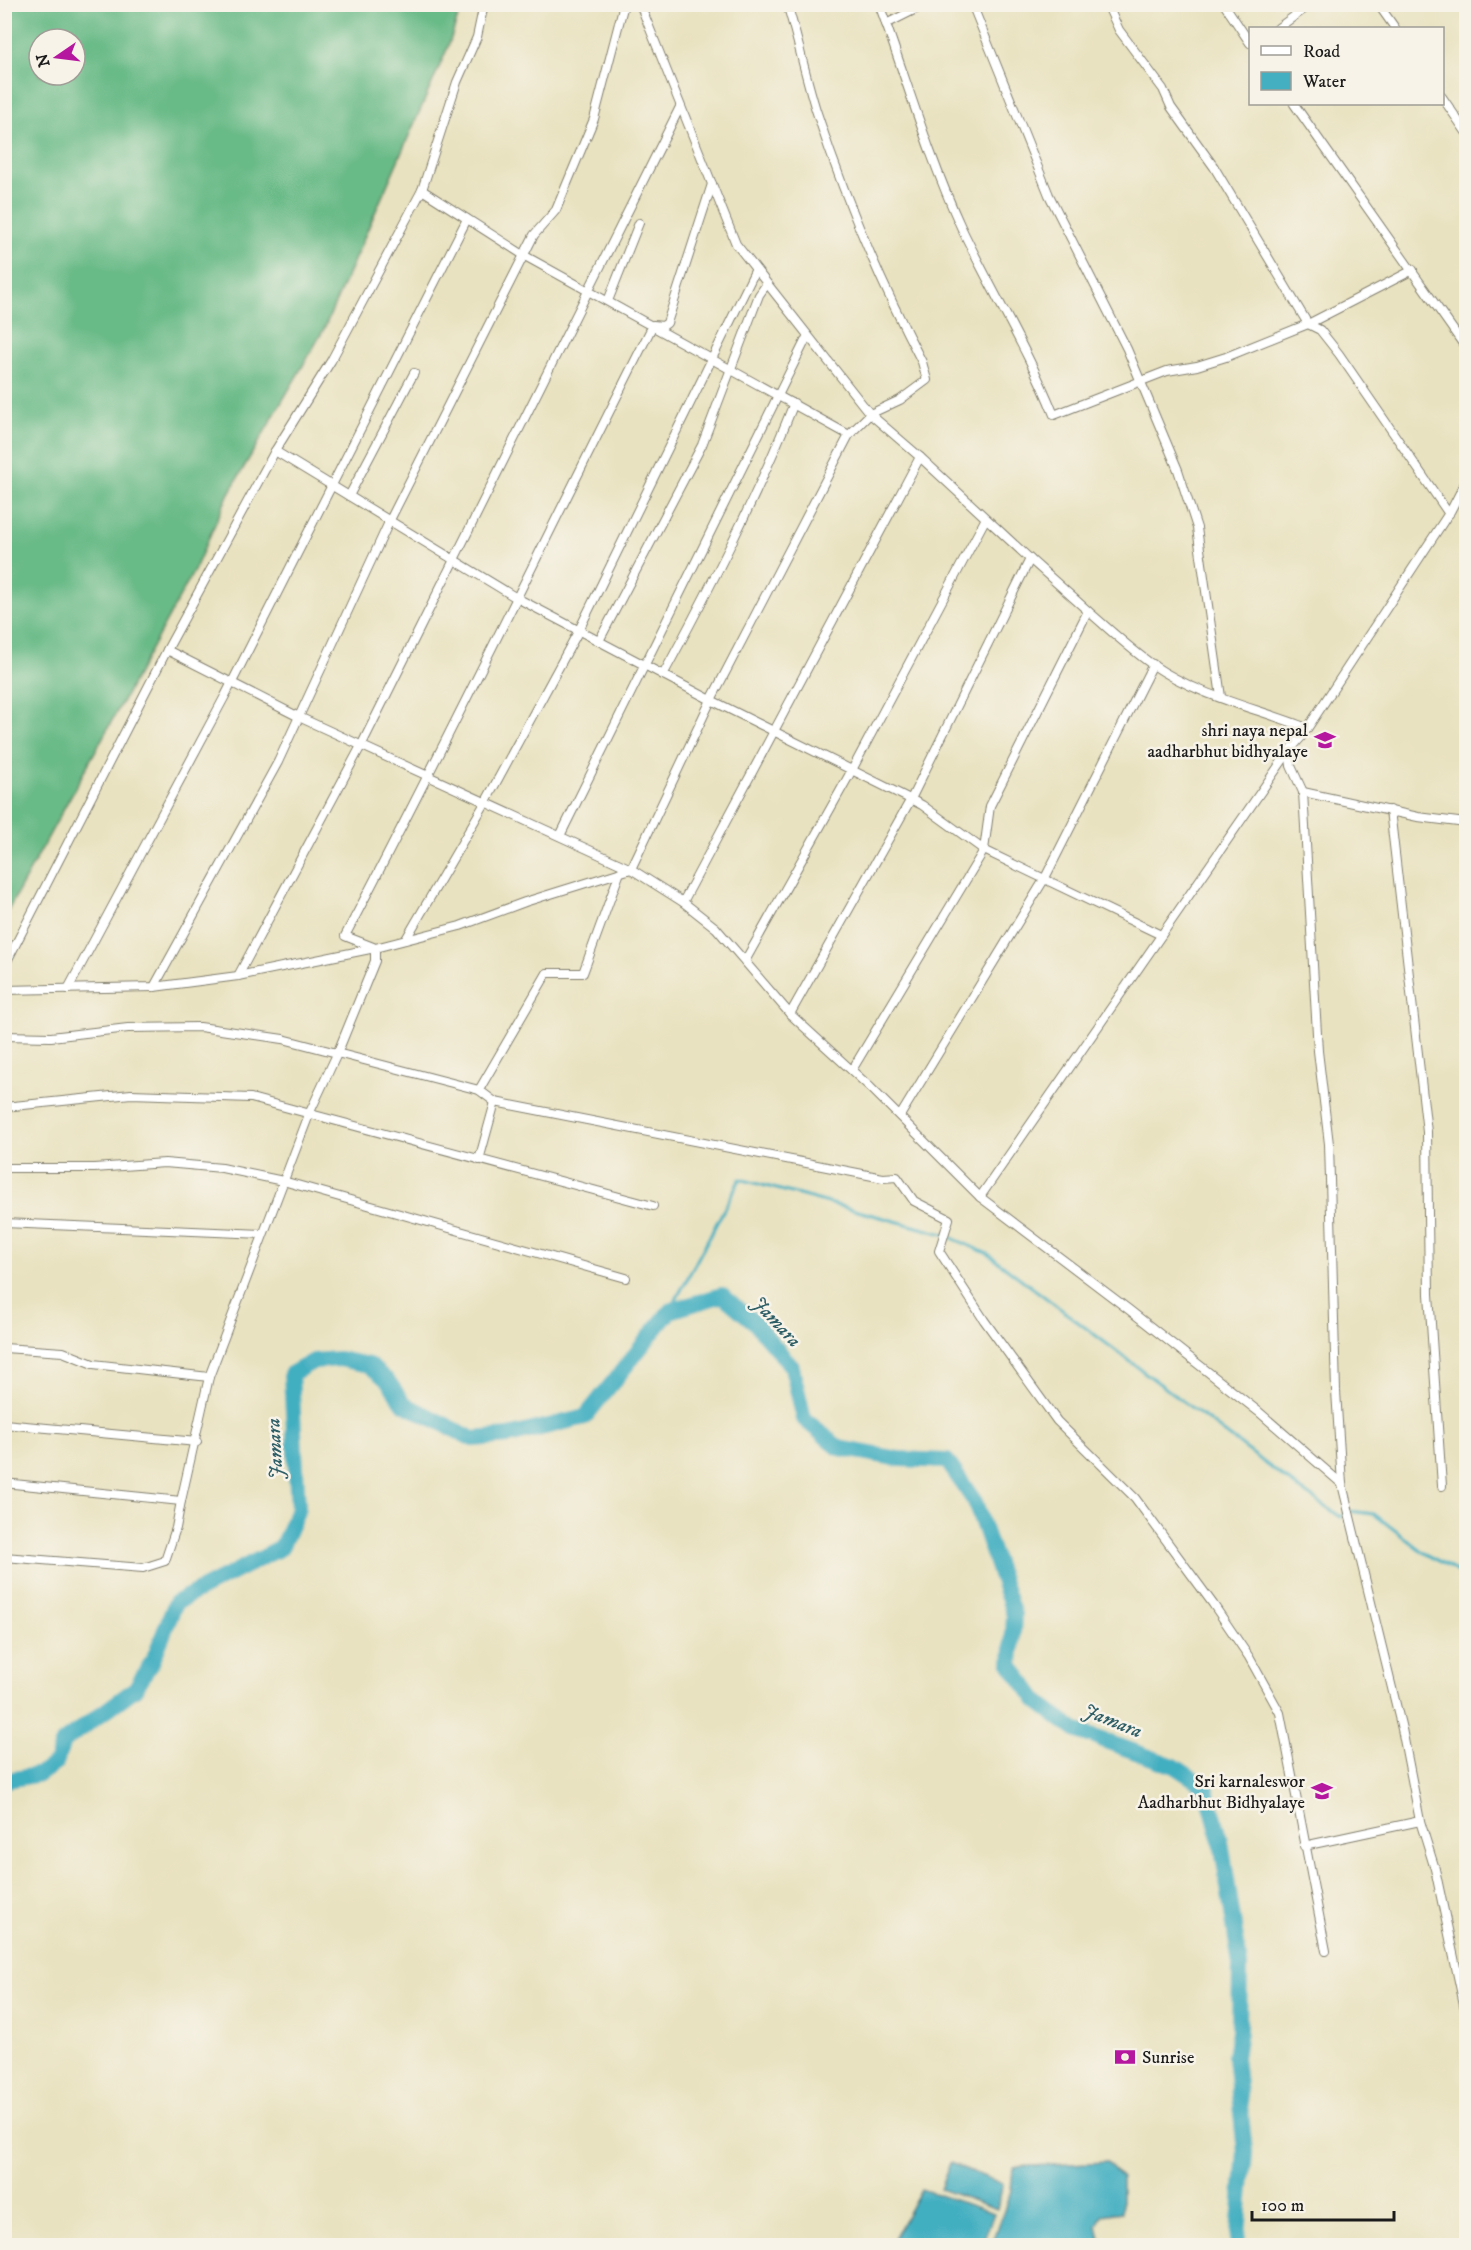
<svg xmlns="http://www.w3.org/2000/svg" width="1471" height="2250" viewBox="0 0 1471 2250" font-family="'IM FELL DW Pica',serif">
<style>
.forest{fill:#68ba86;stroke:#426b51;stroke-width:1.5;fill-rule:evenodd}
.water{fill:#43afc1;stroke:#30666e;stroke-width:1.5}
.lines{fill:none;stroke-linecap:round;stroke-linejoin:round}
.stream{stroke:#43afc1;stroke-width:3}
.river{stroke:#43afc1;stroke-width:16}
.minor-casing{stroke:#827f6e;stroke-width:10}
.minor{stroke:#fff;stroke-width:8}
.labels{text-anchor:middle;stroke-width:5;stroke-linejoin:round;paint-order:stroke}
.poi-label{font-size:18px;fill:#1c1c1c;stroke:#f7f3e8;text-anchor:end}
.water-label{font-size:20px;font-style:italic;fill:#2e5e66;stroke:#f7f3e8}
</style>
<rect width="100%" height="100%" fill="#f7f3e8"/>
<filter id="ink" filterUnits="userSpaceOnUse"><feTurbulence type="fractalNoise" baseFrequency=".0167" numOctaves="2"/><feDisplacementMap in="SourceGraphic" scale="12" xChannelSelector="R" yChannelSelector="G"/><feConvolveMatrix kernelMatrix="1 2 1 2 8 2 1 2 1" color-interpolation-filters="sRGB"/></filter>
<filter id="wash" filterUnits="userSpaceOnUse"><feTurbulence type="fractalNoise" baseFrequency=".008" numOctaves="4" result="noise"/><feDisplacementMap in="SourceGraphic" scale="24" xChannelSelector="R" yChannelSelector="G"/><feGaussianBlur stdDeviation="1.35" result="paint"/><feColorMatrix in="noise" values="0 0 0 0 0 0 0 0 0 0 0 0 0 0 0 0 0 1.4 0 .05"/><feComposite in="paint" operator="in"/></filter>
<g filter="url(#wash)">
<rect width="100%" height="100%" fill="#e9e2c0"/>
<path class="forest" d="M5,4l457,1 -14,42 -125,284 -94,162 -34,76 -190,347zM39,39h36v36h-36z"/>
<g class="water">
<polygon points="1107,2162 1122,2178 1122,2212 1102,2215 1097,2226 1102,2245 992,2245 1011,2190 1013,2167"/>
<polygon points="950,2163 1003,2184 997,2209 940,2189"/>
<polygon points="921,2189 994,2213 982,2245 891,2245"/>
</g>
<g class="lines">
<polyline class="stream" points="670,1311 740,1179 943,1234 988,1254 1299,1489 1341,1517 1349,1511 1374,1514 1423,1552 1466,1577"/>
<polyline class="river" points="4,1781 40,1774 56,1763 63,1742 135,1689 153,1660 176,1602 281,1548 298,1509 291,1374 314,1361 339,1359 369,1365 388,1381 404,1404 473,1439 509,1436 585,1417 670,1311 722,1295 754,1322 792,1367 804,1419 839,1448 899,1459 947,1461 975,1502 1014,1615 1011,1665 1037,1701 1075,1730 1174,1766 1206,1787 1221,1841 1240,1965 1239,2031 1235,2057 1245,2152 1237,2246"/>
</g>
</g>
<g filter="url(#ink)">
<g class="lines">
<defs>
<g id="minor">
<polyline points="484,4 477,37 457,82 422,190 331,361 275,451 167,650 299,717 631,869 711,700 849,435 870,414 920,457 1030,559 911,799 790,1014"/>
<path d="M640,4l96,240 134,170 30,-14 27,-20 -5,-18c-42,-80 -78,-166 -106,-252 -11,-35 -18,-71 -29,-106"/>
<path d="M879,4c27,74 49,151 82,223 30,63 67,123 93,188l113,-44 30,-5 29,-9 82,-33 105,-54"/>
<polyline points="972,4 1049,195 1127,349 1178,470 1197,528 1221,697"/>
<polyline points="1107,4 1119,30 1163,89 1171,107 1214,167 1308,324 1320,330 1339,354 1449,514"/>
<polyline points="1224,4 1250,43"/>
<polyline points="1378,4 1395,28"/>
<polyline points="886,24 926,4"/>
<polyline points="1278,28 1311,4"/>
<polyline points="1442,97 1466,132"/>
<polyline points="1294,104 1466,348"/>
<polyline points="422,190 525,256 849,435"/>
<polyline points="608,301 639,223"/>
<polyline points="275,451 515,597 711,700 922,805 984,850 1161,935"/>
<polyline points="349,496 414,373"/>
<path d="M1088,611c21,18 42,38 65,54 45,31 103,43 154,63"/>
<polyline points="599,641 702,445 759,295 766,285"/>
<path d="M663,675c48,-89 94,-178 131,-272"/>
<polyline points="1289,751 1291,766 1303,792 1318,1051 1329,1144 1336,1391 1342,1484 1402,1729 1420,1821 1435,1869 1466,2014"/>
<polyline points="1303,792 1418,817 1466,823"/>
<polyline points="1390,810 1427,1132 1429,1294 1442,1486"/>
<polyline points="560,836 807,337"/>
<polyline points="683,902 920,457"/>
<polyline points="406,939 485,803 579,630 755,271"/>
<path d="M373,947l-28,-11c107,-202 205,-408 308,-611l10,1 4,-3 45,-139"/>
<polyline points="745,961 852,770 985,520"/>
<polyline points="4,967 167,650"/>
<polyline points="238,976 362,744 680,107"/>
<polyline points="154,987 278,762 390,520 534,235 556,210 594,119 624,4"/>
<polyline points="68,989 225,696 467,219"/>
<polyline points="4,990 154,987 238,976 375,948 460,926 525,902 631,869 683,902 716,928 790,1014 871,1088 980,1197 1128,1309 1259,1412 1342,1484"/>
<polyline points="4,1036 51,1037 128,1028 200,1027 283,1039 479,1090 495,1102 883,1178 897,1177 914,1201 949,1219 939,1251 984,1320 1057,1421 1135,1498 1213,1604 1249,1657 1280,1713 1326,1951"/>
<polyline points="852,1070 984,850 990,806 1088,611 1030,559"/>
<polyline points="479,1090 547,973 583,973 620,872"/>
<polyline points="4,1107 131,1094 251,1098 653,1206"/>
<polyline points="900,1116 1045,878 1153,664"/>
<polyline points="479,1160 495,1102"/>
<polyline points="4,1168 94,1168 165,1163 222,1168 283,1181 626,1278"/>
<polyline points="980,1197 1289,751 1303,735 1451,510 1466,481"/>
<polyline points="4,1223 263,1234"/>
<polyline points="4,1348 63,1352 93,1364 209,1377"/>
<polyline points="4,1424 197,1442"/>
<polyline points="4,1483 181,1501 209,1377 310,1112 337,1054 375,961 375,948"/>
<polyline points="4,1557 143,1568 165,1561 176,1528 181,1501"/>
<polyline points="1304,1846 1420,1821"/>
</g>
</defs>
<use href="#minor" class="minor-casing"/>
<use href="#minor" class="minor"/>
</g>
</g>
<defs>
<symbol id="school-bare" viewBox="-9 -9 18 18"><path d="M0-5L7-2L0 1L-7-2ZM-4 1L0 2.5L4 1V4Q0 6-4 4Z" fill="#b5179e" stroke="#f7f3e8" stroke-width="2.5" paint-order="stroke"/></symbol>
<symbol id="bank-bare" viewBox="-9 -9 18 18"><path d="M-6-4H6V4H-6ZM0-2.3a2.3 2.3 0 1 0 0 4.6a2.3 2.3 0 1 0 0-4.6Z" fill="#b5179e" stroke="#f7f3e8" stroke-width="2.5" paint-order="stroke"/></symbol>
</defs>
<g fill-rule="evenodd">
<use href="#school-bare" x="1310" y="725" width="30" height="30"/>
<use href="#school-bare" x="1307" y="1776" width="30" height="30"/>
<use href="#bank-bare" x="1110" y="2042" width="30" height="30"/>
</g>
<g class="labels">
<g class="poi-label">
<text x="1308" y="736">shri naya nepal<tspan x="1308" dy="21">aadharbhut bidhyalaye</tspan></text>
<text x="1305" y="1787">Sri karnaleswor<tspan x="1305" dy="21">Aadharbhut Bidhyalaye</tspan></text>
<text x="1142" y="2063" text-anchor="start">Sunrise</text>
</g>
<g class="water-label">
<text transform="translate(777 1321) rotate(47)" y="7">Jamara</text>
<text transform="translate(274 1449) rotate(-93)" y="7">Jamara</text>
<text transform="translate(1113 1720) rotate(22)" y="7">Jamara</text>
</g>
</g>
<rect width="1471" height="2250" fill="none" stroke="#f7f3e8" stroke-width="24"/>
<rect x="1249" y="27" width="195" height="78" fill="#f7f3e8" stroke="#9f9d96" stroke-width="1.5"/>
<rect x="1261" y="46" width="30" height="9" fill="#ffffff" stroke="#9f9d96" stroke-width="1.5"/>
<text x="1303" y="57" font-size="18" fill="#1c1c1c">Road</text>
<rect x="1261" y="72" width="30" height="18" fill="#43afc1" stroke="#9f9d96" stroke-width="1.5"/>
<text x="1303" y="87" font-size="18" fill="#1c1c1c">Water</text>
<g transform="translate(57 57) rotate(256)"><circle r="28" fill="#f7f3e8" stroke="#9f9d96" stroke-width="1.5"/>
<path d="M0-4.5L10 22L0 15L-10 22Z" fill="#b5179e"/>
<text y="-9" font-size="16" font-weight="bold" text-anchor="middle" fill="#1c1c1c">N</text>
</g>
<path d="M1252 2211v9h142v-9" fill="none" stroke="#1c1c1c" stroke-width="3"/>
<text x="1261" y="2211" font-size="18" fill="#1c1c1c" stroke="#f7f3e8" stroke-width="4.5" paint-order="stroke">100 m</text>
</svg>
